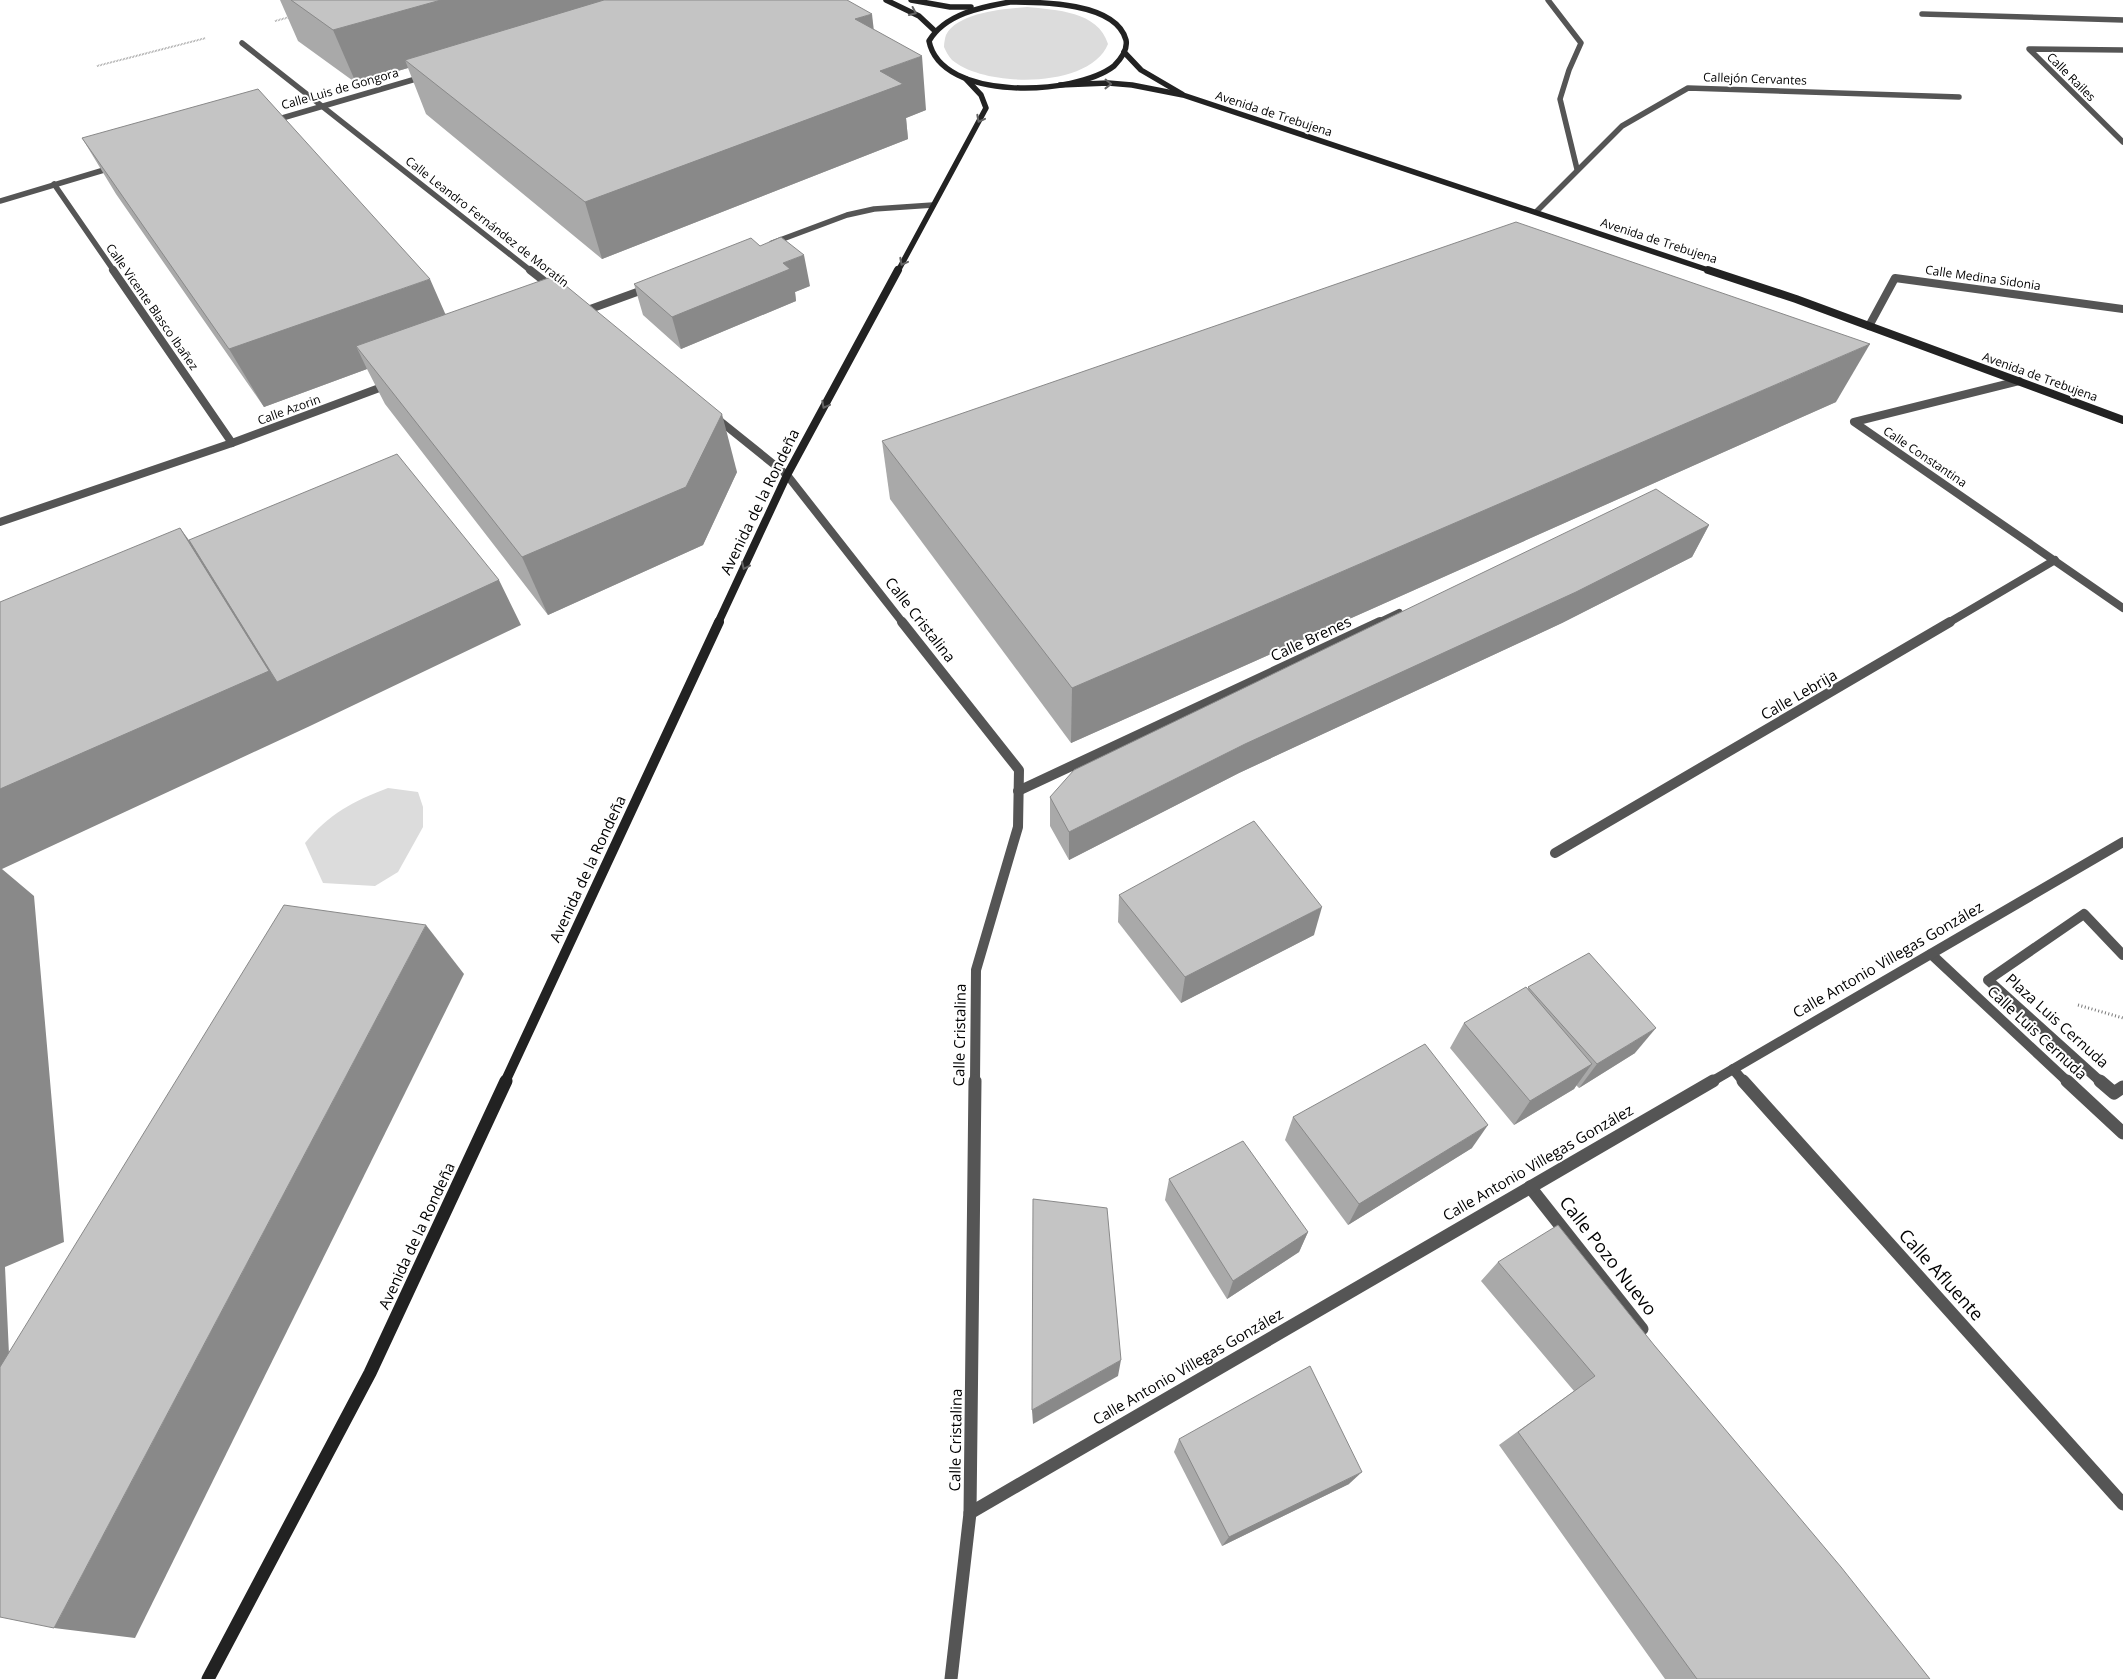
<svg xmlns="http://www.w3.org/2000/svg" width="2123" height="1679" viewBox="0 0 2123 1679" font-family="'Open Sans',sans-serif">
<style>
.green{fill:#dcdcdc}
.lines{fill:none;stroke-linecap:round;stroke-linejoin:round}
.path-far1{stroke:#777;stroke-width:2;stroke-dasharray:0.5 1;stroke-linecap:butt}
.path{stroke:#777;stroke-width:3;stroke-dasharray:1 2.5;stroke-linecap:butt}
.street-far3{stroke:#555;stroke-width:5.5}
.street-far2{stroke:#555;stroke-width:8}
.street-far1{stroke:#555;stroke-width:10}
.street{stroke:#555;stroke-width:13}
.secondary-far3{stroke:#222;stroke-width:5.5}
.secondary-far2{stroke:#222;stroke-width:8}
.secondary-far1{stroke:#222;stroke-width:10}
.secondary{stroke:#222;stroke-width:13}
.wall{fill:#a9a9a9}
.shaded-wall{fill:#898989}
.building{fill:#c4c4c4;stroke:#898989}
.oneway{stroke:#646464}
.labels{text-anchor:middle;stroke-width:4;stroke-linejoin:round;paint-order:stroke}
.far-street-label{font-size:12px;fill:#000;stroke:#fff}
.street-label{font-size:15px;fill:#000;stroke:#fff}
.near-street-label{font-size:18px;fill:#000;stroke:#fff}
</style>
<rect width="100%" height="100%" fill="#fff"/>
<g class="green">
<path d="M1027,7c29,3 71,4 81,37 -18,45 -123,44 -156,16 -4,-4 -6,-9 -8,-13 0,-4 1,-9 2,-12 12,-23 59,-26 81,-28z"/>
<path d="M388,788l30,4 5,15v20l-25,45 -23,14 -52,-3 -18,-40c24,-29 48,-42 83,-55z"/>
</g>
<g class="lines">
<g class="path-far1">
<polyline points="275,21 290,17"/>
<polyline points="97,66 206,38"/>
</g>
<polyline class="path" points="2078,1005 2123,1018"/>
<g class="street-far3">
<polyline points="1548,0 1581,43 1569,70 1560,99 1577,169"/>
<polyline points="1922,14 2123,20"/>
<polyline points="242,43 531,271"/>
<polyline points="2123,50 2029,49 2123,142"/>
<polyline points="272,121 426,76"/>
<polyline points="54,184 114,271"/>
<polyline points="0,201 114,167"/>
<polyline points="1536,212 1622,126 1688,88 1959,97"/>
<polyline points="772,243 847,215 874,209 933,205"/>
</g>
<g class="street-far2">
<polyline points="113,270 232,443"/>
<polyline points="530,270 553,288"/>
<polyline points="582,312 648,288"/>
<polyline points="1869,326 1895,278 2123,309"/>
<polyline points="2019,381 1854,422 2123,608"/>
<polyline points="715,417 787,475 903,623"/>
<polyline points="0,522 232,443 390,384"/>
<polyline points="1378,623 1399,613"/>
<polyline points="1948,623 2055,560"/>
</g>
<g class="street-far1">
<polyline points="902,622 1019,770 1018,827 976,970 975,1082"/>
<polyline points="1018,791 1380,622"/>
<polyline points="1555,853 1950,622"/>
<polyline points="1931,954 2068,1082"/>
<polyline points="1733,1069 1744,1082"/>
<polyline points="1711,1082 2123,842"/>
<polyline points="2101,1082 1988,980 2084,914 2123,955"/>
</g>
<g class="street">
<polyline points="1743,1081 2123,1504"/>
<polyline points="2067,1081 2123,1133"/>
<polyline points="2100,1081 2114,1093 2123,1087"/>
<polyline points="1530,1187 1642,1329"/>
<polyline points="970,1513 1713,1081"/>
<polyline points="951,1679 970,1513 975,1081"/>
</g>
<g class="secondary-far3">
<polyline points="886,0 919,16 935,31"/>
<polyline points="911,0 950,7 971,7"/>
<path d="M1010,2c30,0 106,0 116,38 2,10 -5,19 -12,26 -39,30 -173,36 -185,-25 16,-27 52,-34 81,-39z"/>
<polyline points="1124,52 1141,70 1182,94"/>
<polyline points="1060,85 1108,83 1132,85 1183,95 1711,271"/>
<polyline points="898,271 986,108 981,95 966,79"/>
</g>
<g class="secondary-far2">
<polyline points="1708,270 1796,299 2123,420"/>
<polyline points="718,623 787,475 898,270"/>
</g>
<polyline class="secondary-far1" points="505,1082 719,622"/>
<polyline class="secondary" points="208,1679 370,1373 506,1081"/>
</g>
<g class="wall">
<polygon points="280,0 847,0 874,30 926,110 906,118 908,139 602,259 426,114 408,68 356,83 298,41"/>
<polygon points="82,138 446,314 737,472 703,545 548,615 385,404 367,369 264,407 116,194"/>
<polygon points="634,284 810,286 795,292 796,301 681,349 643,315"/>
<polygon points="1836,402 1071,743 890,499 882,441"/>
<polygon points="1709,525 1692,557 1562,623 1239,773 1069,860 1050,826 1050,797"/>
<polygon points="1119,895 1314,935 1181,1003 1118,922"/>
<polygon points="1528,987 1635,1053 1579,1088 1576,1085 1574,1089 1514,1125 1450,1048 1464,1023 1528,989"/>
<polygon points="1293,1117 1472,1148 1348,1225 1285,1140"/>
<polygon points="1169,1179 1308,1232 1299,1252 1227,1299 1165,1200"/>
<polygon points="1498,1262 1654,1345 1930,1679 1665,1679 1499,1445 1574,1391 1481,1281"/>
<polygon points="1179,1439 1349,1484 1222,1546 1174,1452"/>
</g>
<g class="shaded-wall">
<polygon points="441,0 639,0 405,60 408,68 356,83 333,30"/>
<polygon points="872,14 878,67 855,19"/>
<polygon points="922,56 926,110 906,118 908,139 602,259 585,202 880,71"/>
<polygon points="804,255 810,286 795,292 796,301 681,349 672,317 783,263"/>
<polygon points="430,279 455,336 356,346 367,369 264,407 229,349"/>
<polygon points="1870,344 1836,402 1071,743 1072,688"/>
<polygon points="722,414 737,472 703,545 548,615 522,557"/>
<polygon points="1709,525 1692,557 1562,623 1239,773 1069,860 1069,832 1245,744"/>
<polygon points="180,528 222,585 499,580 521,625 310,726 2,869 34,896 64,1242 5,1267 10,1376 0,1381 0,789"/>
<polygon points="1322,907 1314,935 1181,1003 1185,977"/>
<polygon points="426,925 464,974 135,1638 54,1628"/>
<polygon points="1656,1028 1635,1053 1579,1088 1597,1064"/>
<polygon points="1592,1064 1574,1089 1514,1125 1530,1101"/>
<polygon points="1488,1125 1472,1148 1348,1225 1359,1204"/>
<polygon points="1308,1232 1299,1252 1227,1299 1233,1281"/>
<polygon points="1121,1360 1118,1376 1033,1424 1032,1410"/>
<polygon points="1362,1472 1349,1484 1222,1546 1229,1537"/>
</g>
<g class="building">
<polygon points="291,0 441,0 333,30"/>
<polygon points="604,0 847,0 872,14 855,19 922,56 880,71 903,84 585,202 405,60"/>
<polygon points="258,89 430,279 229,349 82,138"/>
<polygon points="1516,222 1870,344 1072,688 882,441"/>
<polygon points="781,237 804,255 783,263 790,269 672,317 634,284 751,238 760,246"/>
<polygon points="554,276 722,414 686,487 522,557 356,346"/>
<polygon points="397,454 499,580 277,682 189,540"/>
<polygon points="1656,489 1709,525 1576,592 1245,744 1069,832 1050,797 1074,770"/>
<polygon points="180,528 269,671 0,789 0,602"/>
<polygon points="1254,821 1322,907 1185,977 1119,895"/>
<polygon points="284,905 426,925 54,1628 0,1617 0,1367"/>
<polygon points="1589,953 1656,1028 1597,1064 1528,987"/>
<polygon points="1526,987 1592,1064 1530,1101 1464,1023"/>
<polygon points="1425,1044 1488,1125 1359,1204 1293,1117"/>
<polygon points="1243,1141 1308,1232 1233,1281 1169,1179"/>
<polygon points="1033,1199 1107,1208 1121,1360 1032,1410"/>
<polygon points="1558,1225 1654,1345 1841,1567 1930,1679 1697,1679 1518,1432 1595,1376 1498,1262"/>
<polygon points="1310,1366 1362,1472 1229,1537 1179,1439"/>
</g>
<defs><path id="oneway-chevron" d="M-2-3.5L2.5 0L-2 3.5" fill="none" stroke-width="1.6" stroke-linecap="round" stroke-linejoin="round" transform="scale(1.25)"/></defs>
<g class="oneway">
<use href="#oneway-chevron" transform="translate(913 12) rotate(25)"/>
<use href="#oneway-chevron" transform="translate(1108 84) rotate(1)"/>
<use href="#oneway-chevron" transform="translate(980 119) rotate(118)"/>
<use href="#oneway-chevron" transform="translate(903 262) rotate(118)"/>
<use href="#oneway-chevron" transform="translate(825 405) rotate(118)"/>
<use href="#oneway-chevron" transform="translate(745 566) rotate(115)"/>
</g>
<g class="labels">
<g class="far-street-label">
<text transform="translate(2071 77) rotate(45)" y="4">Calle Railes</text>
<text transform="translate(1755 79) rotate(2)" y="4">Callejón Cervantes</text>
<text transform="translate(340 89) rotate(-16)" y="4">Calle Luis de Gongora</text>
<text transform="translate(1274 114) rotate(18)" y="4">Avenida de Trebujena</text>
<text transform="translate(487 222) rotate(38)" y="4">Calle Leandro Fernández de Moratín</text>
<text transform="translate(1659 241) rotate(18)" y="4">Avenida de Trebujena</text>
<text transform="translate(1983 278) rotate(8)" y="4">Calle Medina Sidonia</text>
<text transform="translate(152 307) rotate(55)" y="4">Calle Vicente Blasco Ibañez</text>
<text transform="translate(2040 377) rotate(20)" y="4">Avenida de Trebujena</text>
<text transform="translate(289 410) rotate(-20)" y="4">Calle Azorin</text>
<text transform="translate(1925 457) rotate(34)" y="4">Calle Constantina</text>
</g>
<g class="street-label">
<text transform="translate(760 502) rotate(-64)" y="5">Avenida de la Rondeña</text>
<text transform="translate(920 620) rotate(52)" y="5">Calle Cristalina</text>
<text transform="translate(1311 639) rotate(-25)" y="5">Calle Brenes</text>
<text transform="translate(1799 695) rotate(-30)" y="5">Calle Lebrija</text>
<text transform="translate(588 869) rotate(-65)" y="5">Avenida de la Rondeña</text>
<text transform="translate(1888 960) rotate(-30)" y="5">Calle Antonio Villegas González</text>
<text transform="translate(2057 1021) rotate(42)" y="5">Plaza Luis Cernuda</text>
<text transform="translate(2037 1033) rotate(43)" y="5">Calle Luis Cernuda</text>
<text transform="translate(960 1035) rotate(-89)" y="5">Calle Cristalina</text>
<text transform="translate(1538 1163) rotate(-30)" y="5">Calle Antonio Villegas González</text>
<text transform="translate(417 1236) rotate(-65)" y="5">Avenida de la Rondeña</text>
<text transform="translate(1188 1367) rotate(-30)" y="5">Calle Antonio Villegas González</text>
<text transform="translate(956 1440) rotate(-89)" y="5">Calle Cristalina</text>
</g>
<g class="near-street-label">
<text transform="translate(1608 1256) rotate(52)" y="6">Calle Pozo Nuevo</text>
<text transform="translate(1941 1275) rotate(48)" y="6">Calle Afluente</text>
</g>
</g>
</svg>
